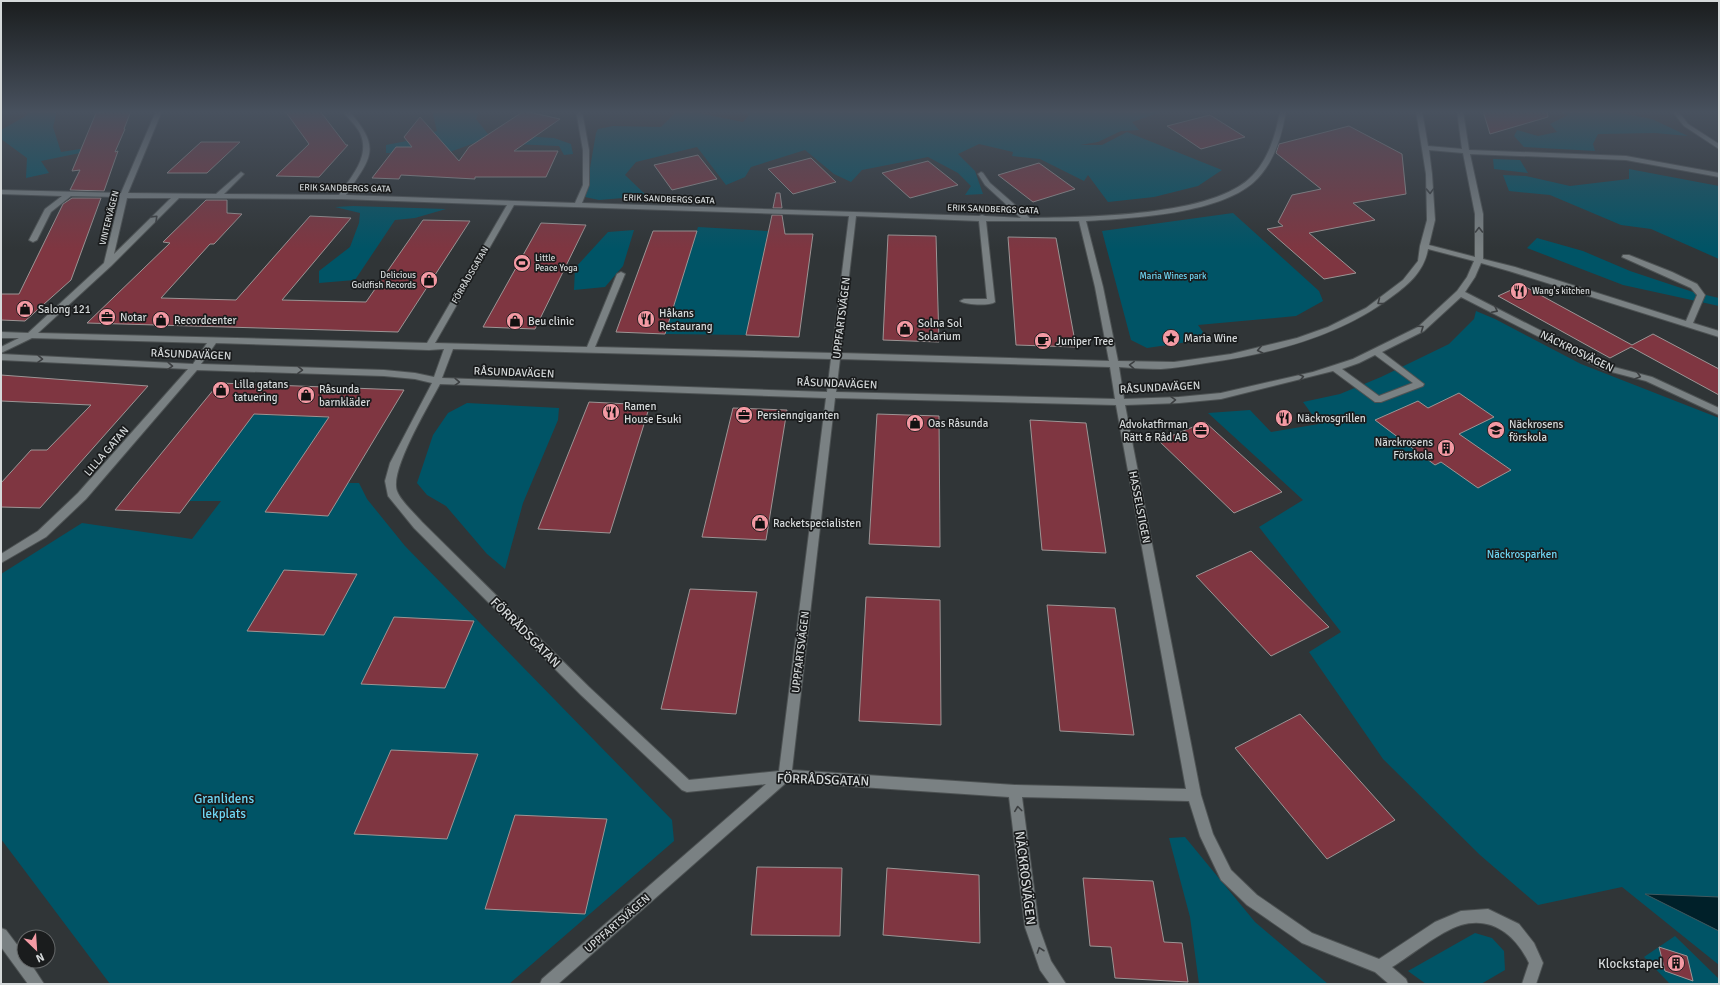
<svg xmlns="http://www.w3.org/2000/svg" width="1720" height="985" viewBox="0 0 1720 985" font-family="Signika,sans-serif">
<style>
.green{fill:#005466}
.water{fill:#002029;stroke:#40585e}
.building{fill:#7f3641;stroke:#9c9595}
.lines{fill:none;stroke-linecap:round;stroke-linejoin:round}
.minor-casing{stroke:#4d5253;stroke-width:2}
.minor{fill:#7a8183;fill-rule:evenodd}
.oneway{stroke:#3c3f41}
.labels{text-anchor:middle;stroke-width:3.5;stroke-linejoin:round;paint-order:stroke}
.far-street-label{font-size:9px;fill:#d5d9da;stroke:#1a1c1d}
.far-poi-label{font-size:9px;fill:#d5d9da;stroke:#1a1c1d;text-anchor:start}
.far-park-label{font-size:9px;fill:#6fd7f5;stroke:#1a1c1d}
.poi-label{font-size:11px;fill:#d5d9da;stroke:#1a1c1d;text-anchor:start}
.street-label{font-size:11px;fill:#d5d9da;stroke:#1a1c1d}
.park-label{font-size:11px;fill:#6fd7f5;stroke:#1a1c1d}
.near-street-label{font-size:13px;fill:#d5d9da;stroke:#1a1c1d}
.near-park-label{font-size:13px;fill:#6fd7f5;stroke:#1a1c1d}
.near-poi-label{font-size:13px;fill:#d5d9da;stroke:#1a1c1d;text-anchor:end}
</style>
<rect width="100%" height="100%" fill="#303537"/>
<g class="green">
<polygon points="30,111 57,111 53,127 61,152 93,147 80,153 41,161 49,173 26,178 27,158 1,139 1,130 24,117"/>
<polygon points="432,111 479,111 476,119 488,134 554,138 571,144 573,154 564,155 559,146 513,144 485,139 450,152 386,153 386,145 412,140 437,131"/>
<polygon points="677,111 689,111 743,122 750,114 739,111 1164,111 1132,122 1139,130 1121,131 1098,142 1080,145 1102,145 1127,132 1222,170 1198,186 1154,197 1108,202 1088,175 1084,181 1040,159 1012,156 1013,152 979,144 958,154 975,171 983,194 965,195 971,186 958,173 928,157 862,170 851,182 834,174 805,150 751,167 745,177 726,185 697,147 636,162 625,175 647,196 599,200 585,197 596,133 598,129 613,126 661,127"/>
<polygon points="1558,111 1610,111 1652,119 1688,136 1655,133 1598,134 1593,144 1595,151 1524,147 1514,136 1517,130 1538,136 1557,132 1550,124 1568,115"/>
<polygon points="1493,159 1520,160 1528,173 1494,169"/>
<polygon points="1629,169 1719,186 1719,259 1651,229 1621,225 1550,195 1509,191 1503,175 1526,176 1570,186 1629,179"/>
<polygon points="353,206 446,209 415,218 395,220 355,280 319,283 319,271 350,247 359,223 360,213 335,207"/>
<polygon points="1233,213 1319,291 1323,301 1296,316 1198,325 1208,339 1147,348 1131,340 1102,231"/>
<polygon points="698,227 768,231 746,335 665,334"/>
<polygon points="634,230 623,266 605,287 574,290 575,268 608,232"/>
<polygon points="1537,238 1583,251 1630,271 1693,292 1719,298 1719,306 1623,285 1527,248"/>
<polygon points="1476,311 1495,319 1581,364 1719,418 1719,965 1622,887 1538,905 1480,855 1383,759 1309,652 1341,632 1259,527 1303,500 1208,413 1250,410 1271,432 1319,424 1303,402 1340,394 1381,377 1449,344 1474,319"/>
<polygon points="467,403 559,408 558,420 523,503 505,569 487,554 446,506 427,495 417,483 433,435 448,413"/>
<polygon points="243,414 338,418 266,512 328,515 347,483 359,483 367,499 405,546 672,820 674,841 509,984 110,984 1,839 1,574 82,523 192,539 221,501 189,501 228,449"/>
<polygon points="1185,837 1255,922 1328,984 1199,984 1190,917 1169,838"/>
<polygon points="1475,933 1492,938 1504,951 1505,970 1481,984 1426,984 1408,971"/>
<polygon points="1675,936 1719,979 1719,984 1670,984 1644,957"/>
</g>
<polygon class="water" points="1645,894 1719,897 1719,931"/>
<g class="building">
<polygon points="109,111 131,111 124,129 125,129 115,152 118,151 104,191 70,190 80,170 72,171 96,113"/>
<polygon points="285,111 320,111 346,145 348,145 319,177 276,176 309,144"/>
<polygon points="524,111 560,119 514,151 558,151 546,177 475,177 475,179 401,175 399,179 372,178 396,147 412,147 404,137 420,117 459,161 469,147"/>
<polygon points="1483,111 1547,111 1548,117 1490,134"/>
<polygon points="1210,115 1245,137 1201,149 1167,126"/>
<polygon points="1349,126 1402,154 1406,194 1353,203 1375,220 1309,233 1356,273 1324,279 1267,229 1283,226 1278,222 1292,195 1321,189 1276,153 1279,144"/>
<polygon points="201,142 240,142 207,173 167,173"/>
<polygon points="698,155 717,179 672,190 654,165"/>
<polygon points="811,158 836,182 793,194 768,169"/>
<polygon points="928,161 958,185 910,198 882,173"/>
<polygon points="1039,163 1075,189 1033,202 998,175"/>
<polygon points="776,193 780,193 782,208 773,208"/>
<polygon points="72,198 101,198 71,280 25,321 1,320 1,294 19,294 63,204"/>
<polygon points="206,200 227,200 227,213 242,214 214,244 210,244 161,298 236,300 310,216 351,218 282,300 366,302 423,220 470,221 398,332 87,323 170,243 163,242"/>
<polygon points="772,215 782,215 785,234 813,234 799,337 746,335"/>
<polygon points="541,223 586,225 535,329 483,327"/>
<polygon points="653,231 697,231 665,334 616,332"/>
<polygon points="888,235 936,236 939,342 883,340"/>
<polygon points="1008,237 1056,238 1076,347 1016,345"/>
<polygon points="1522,285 1632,345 1653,334 1719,369 1719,395 1631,347 1610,358 1498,296"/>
<polygon points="1,375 148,386 40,508 1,507 1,483 31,450 47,450 91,405 1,401"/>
<polygon points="219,383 404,390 328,516 265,512 329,417 254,414 180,513 115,510"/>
<polygon points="1459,393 1494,417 1459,434 1511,470 1478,488 1441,462 1435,465 1375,420 1418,401 1428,408"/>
<polygon points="589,402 650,405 610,533 538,529"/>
<polygon points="733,408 787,410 766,540 702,537"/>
<polygon points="877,414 939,416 940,547 869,544"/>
<polygon points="1030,420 1086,423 1106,553 1042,550"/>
<polygon points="1205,422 1282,492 1234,513 1159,441"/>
<polygon points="1251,551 1329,627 1271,656 1196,576"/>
<polygon points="284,570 357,574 324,635 247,631"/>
<polygon points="690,589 757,592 736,714 661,709"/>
<polygon points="866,597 940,600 941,725 859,721"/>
<polygon points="1047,605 1115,608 1134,735 1060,731"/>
<polygon points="394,617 474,621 445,688 361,684"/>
<polygon points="1300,714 1395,820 1327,859 1235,748"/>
<polygon points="391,750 478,754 447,839 354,834"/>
<polygon points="515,815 607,819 585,914 485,909"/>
<polygon points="757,867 842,868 840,936 751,935"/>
<polygon points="887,868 979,875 980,943 883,935"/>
<polygon points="1083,878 1153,881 1164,942 1182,943 1188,982 1115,978 1111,947 1090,946"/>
<polygon points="1659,947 1687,956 1693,981 1665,971"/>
</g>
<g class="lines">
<defs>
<g id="minor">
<path d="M156,111h6l-34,82 88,1 25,-22 3,2 -20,20 115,1c12,-18 32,-39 21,-62 -4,-8 -12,-15 -18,-22h7c33,38 22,46 -3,84l229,8 8,-18v-35l-7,-39h6l7,39v35l-7,18 397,13 3,-1 3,1 36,2 -36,-33 -7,-11 3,-2 2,1 7,10 40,35c55,-1 185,-1 223,-43 16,-17 23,-41 27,-64h6c-4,24 -11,49 -28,67 -33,36 -125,40 -172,43l17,66 15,74 56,1 57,-8 66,-16 31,-11 38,-19 37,-28 15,-19 2,-15 7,-26 -1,-46 -10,-63h6l6,35 34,3 -5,-38h6l6,39 157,6 93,17v4l-93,-17 -156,-6 13,60v45l32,8 171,54 11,-26 -6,-7 -69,-31 1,-2h6l43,17 25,12 8,11 -12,28 26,8v6l-210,-66 -28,-8 -6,14 -10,15 145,74 42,11 67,31v7l-73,-34 -42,-11 -143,-73 -37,34 -42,21 42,32 -1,2 -42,16h-6l-42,-31 -112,28 -42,4 -54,2 76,390 12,39 18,36 26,25 55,38 67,26 56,-37 26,-11 27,-2 31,15 15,19 9,20 -7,21h-14l7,-21c-13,-27 -36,-47 -68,-38 -22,7 -49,30 -69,42l14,12 2,5h-19l-14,-12 -73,-29 -55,-38 -26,-25 -21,-44 -11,-35 -167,-4 17,130 12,34 15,23h-16l-10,-14 -15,-43 -16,-130 -222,-15 -229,202h-18l2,-5 224,-195 -79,8 -5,-2 -101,-95 -167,-167 -26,-32 -3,-15 5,-18 42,-80 -17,-4 -31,-3 -187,-6 -111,129 -40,38 -45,26v-9l37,-23 40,-38 110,-124 -187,-9v-6l192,10 14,-21 -175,-5 -31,15v-6l18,-9h-18v-6l27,1 76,-70 16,-66 -49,-1 -20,16 -14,28 -4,2 -4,-2 16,-31 17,-13 -61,-2v-4l120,3zM1429,150l34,3 12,61v43l-46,-12 6,-25 -3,-46zM127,198h44l-57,56zM179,198l162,1 166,6 -80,138 -389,-10 73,-67zM514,205l335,11 -17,137 -237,-6 30,-73 -4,-2 -4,2 -30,73 -152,-4zM856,216l123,5 8,78h-23l-4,2c5,4 30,5 35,1l-9,-81h93l16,66 14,74 -269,-8zM1428,249l46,12 -7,16 -10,14 -39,36 -65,32 -40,13 -92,21 -42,4 -55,2 -5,-32c14,1 28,2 42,2 15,-1 31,-4 45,-6 64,-9 132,-26 184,-65 18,-13 34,-26 38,-49zM216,343l213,7 15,-1 -10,28 -19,-4 -31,-3 -183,-6zM453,349l378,10 -4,33 -385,-14zM1375,355l38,28 -34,13 -37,-27 17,-6zM840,359l270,8 5,32 -279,-7zM440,384l386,14 -47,373 -90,9 -100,-93 -167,-165c-7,-8 -22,-22 -25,-31 -8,-20 32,-86 43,-107zM835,398l281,7 70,384 -171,-4 -223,-15z"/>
<polygon points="1672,111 1678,111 1688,124 1719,144 1719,149 1684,126"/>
<polygon points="1,928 6,930 24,954 24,961 29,961 44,984 28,984 1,947"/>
</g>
</defs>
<use href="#minor" class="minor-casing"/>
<use href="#minor" class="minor"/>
</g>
<defs><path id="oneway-chevron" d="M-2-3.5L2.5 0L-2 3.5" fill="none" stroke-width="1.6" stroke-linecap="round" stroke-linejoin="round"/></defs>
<g class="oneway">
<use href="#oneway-chevron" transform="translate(1430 191) rotate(88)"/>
<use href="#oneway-chevron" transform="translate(155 218) rotate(-44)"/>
<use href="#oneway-chevron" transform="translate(1479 230) rotate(-90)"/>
<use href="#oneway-chevron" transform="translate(1380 302) rotate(143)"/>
<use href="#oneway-chevron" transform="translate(1495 310) rotate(27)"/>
<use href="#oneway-chevron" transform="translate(1421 328) rotate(-35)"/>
<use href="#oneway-chevron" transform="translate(1260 350) rotate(167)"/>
<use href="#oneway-chevron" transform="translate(40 359) rotate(3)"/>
<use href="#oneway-chevron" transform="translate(1132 365) rotate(-178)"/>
<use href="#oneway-chevron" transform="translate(170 366) rotate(3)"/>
<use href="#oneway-chevron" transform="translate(300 370) rotate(2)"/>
<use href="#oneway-chevron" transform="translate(1638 376) rotate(16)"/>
<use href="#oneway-chevron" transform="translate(1301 377) rotate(-13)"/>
<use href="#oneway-chevron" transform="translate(457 382) rotate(2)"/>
<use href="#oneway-chevron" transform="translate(1173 400) rotate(-2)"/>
<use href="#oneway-chevron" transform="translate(1018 809) rotate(-97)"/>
<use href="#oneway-chevron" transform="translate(1040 950) rotate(-109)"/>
</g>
<linearGradient id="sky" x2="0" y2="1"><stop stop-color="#1a1d1e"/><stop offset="0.45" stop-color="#48515e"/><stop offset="1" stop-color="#48515e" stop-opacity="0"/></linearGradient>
<rect width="1720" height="249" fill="url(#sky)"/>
<defs>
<symbol id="stadium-disc" viewBox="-11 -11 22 22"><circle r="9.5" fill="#f49aa4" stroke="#1a1c1d"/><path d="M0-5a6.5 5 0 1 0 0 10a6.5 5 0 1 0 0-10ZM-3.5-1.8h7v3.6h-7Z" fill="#111"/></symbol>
<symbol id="shop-disc" viewBox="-11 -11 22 22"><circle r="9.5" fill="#f49aa4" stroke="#1a1c1d"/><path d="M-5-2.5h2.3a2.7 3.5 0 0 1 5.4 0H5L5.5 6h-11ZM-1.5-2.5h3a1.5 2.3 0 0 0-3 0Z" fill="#111"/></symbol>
<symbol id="restaurant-disc" viewBox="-11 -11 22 22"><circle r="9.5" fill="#f49aa4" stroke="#1a1c1d"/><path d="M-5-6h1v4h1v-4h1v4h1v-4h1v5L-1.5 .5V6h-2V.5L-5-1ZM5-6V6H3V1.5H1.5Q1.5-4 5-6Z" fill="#111"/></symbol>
<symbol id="office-disc" viewBox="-11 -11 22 22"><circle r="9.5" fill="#f49aa4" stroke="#1a1c1d"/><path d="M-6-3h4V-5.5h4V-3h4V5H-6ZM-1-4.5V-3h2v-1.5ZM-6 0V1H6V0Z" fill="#111"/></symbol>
<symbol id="sight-disc" viewBox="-11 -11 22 22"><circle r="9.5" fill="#f49aa4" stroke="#1a1c1d"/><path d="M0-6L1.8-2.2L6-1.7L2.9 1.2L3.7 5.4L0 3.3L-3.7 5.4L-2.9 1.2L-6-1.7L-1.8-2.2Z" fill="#111"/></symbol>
<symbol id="cafe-disc" viewBox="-11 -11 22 22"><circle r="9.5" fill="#f49aa4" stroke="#1a1c1d"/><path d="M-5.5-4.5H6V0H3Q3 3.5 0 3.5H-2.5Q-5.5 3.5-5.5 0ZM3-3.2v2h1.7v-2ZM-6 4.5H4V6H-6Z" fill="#111"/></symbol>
<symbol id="school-disc" viewBox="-11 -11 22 22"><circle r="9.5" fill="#f49aa4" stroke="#1a1c1d"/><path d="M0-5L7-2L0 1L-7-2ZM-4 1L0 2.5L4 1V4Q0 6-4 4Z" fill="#111"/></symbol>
<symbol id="building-disc" viewBox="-11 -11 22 22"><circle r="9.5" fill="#f49aa4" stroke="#1a1c1d"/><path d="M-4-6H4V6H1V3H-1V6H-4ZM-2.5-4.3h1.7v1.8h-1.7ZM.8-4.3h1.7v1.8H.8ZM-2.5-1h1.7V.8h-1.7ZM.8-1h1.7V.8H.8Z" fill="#111"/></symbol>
</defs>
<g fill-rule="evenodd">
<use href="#stadium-disc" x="512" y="253" width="20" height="20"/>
<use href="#shop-disc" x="419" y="270" width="20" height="20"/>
<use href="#restaurant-disc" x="1509" y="281" width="20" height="20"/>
<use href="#shop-disc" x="15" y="299" width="20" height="20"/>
<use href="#office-disc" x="97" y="307" width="20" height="20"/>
<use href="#restaurant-disc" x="636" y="309" width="20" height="20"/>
<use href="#shop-disc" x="151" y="310" width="20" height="20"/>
<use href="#shop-disc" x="505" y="311" width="20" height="20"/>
<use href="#shop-disc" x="895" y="319" width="20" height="20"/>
<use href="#sight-disc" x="1161" y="328" width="20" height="20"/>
<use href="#cafe-disc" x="1033" y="331" width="20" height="20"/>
<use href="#shop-disc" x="211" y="380" width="20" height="20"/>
<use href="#shop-disc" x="296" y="385" width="20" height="20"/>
<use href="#restaurant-disc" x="601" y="402" width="20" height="20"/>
<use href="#office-disc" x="734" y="405" width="20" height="20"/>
<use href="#restaurant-disc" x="1274" y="408" width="20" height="20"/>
<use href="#shop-disc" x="905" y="413" width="20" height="20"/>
<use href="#office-disc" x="1191" y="420" width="20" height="20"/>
<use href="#school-disc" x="1486" y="420" width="20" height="20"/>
<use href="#building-disc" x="1436" y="438" width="20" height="20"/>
<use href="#shop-disc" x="750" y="513" width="20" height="20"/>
<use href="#building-disc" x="1666" y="953" width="20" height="20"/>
</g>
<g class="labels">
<g class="far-street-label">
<text transform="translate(345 188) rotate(1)" y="3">ERIK SANDBERGS GATA</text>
<text transform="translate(669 199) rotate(2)" y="3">ERIK SANDBERGS GATA</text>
<text transform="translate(993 209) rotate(2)" y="3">ERIK SANDBERGS GATA</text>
<text transform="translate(109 218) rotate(-76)" y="3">VINTERVÄGEN</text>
<text transform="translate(470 275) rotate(-60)" y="3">FÖRRÅDSGATAN</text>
</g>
<g class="far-poi-label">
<text x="535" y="261">Little<tspan x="535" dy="10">Peace Yoga</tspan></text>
<text x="416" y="278" text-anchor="end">Delicious<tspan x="416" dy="10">Goldfish Records</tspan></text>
<text x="1532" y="294">Wang's kitchen</text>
</g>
<g class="far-park-label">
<text x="1173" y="279">Maria Wines park</text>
</g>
<g class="poi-label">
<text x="38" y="313">Salong 121</text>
<text x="659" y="317">Håkans<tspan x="659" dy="13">Restaurang</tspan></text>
<text x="120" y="321">Notar</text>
<text x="174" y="324">Recordcenter</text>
<text x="528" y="325">Beu clinic</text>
<text x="918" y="327">Solna Sol<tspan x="918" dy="13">Solarium</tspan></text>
<text x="1184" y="342">Maria Wine</text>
<text x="1056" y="345">Juniper Tree</text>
<text x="234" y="388">Lilla gatans<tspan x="234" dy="13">tatuering</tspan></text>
<text x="319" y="393">Råsunda<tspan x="319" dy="13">barnkläder</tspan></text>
<text x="624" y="410">Ramen<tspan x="624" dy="13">House Esuki</tspan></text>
<text x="757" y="419">Persienngiganten</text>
<text x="1297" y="422">Näckrosgrillen</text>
<text x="928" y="427">Oas Råsunda</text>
<text x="1188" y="428" text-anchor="end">Advokatfirman<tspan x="1188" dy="13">Rätt &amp; Råd AB</tspan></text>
<text x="1509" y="428">Näckrosens<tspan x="1509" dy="13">förskola</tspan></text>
<text x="1433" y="446" text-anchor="end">Närckrosens<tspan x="1433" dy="13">Förskola</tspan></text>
<text x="773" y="527">Racketspecialisten</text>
</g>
<g class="street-label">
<text transform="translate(841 318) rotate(-83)" y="4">UPPFARTSVÄGEN</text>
<text transform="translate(1577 351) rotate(26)" y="4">NÄCKROSVÄGEN</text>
<text transform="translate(191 354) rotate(2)" y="4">RÅSUNDAVÄGEN</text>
<text transform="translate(514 372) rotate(2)" y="4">RÅSUNDAVÄGEN</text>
<text transform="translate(837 383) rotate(2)" y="4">RÅSUNDAVÄGEN</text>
<text transform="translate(1160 387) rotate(-3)" y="4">RÅSUNDAVÄGEN</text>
<text transform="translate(106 451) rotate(-49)" y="4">LILLA GATAN</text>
<text transform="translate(1140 507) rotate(79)" y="4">HASSELSTIGEN</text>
<text transform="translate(800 652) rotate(-83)" y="4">UPPFARTSVÄGEN</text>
<text transform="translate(617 923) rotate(-41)" y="4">UPPFARTSVÄGEN</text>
</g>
<g class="park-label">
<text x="1522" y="558">Näckrosparken</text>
</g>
<g class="near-street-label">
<text transform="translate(526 632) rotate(45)" y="5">FÖRRÅDSGATAN</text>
<text transform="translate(823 779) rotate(2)" y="5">FÖRRÅDSGATAN</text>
<text transform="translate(1026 878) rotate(83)" y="5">NÄCKROSVÄGEN</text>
</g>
<g class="near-park-label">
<text x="224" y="803">Granlidens<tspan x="224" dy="15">lekplats</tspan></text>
</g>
<g class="near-poi-label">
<text x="1663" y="968">Klockstapel</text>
</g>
</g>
<rect width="1720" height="985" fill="none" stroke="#d5d9da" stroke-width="4"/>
<g transform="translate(36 949) rotate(155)"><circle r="19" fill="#1a1c1d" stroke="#656869"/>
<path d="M0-3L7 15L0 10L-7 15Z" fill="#f49aa4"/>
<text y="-6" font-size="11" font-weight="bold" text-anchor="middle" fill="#d5d9da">N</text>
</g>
</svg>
